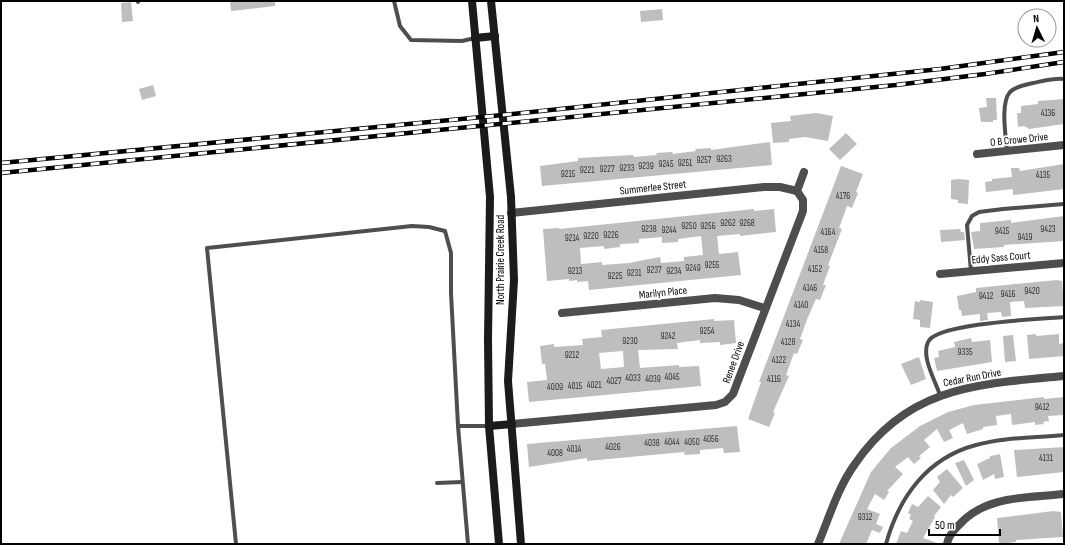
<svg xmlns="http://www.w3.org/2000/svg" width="1065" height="545" viewBox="0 0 1065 545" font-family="'Sofia Sans Condensed',sans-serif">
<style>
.building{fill:#bebebe;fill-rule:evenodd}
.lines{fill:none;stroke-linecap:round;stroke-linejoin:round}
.service{stroke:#4e4e4e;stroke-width:4}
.minor{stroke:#4e4e4e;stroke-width:8}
.secondary{stroke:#1b1b1b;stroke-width:8}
.rail-casing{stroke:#000;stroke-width:4.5}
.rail{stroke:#fff;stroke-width:3;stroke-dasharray:9;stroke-linecap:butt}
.labels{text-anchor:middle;stroke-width:3.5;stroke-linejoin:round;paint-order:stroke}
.number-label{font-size:9px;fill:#303030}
.street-label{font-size:11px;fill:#000;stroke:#fff}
</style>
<rect width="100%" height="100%" fill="#fff"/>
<g class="building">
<polygon points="230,1 275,1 275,6 231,11"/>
<polygon points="131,2 133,21 122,22 121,3"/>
<polygon points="662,9 663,20 641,22 640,11"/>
<polygon points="153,85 156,96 142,100 139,89"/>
<polygon points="986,98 996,98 997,120 993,120 993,122 981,122 979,108 987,107"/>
<polygon points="1064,99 1064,124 1029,129 1024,126 1018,127 1017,113 1021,113 1021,106 1038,104 1038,101"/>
<polygon points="816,113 833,116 828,141 805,137 789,139 789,142 773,143 771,123 791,121 790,116"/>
<polygon points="846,133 857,144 840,160 829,149"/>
<polygon points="770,142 772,165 542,186 540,166 578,161 578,158 633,155 634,157 657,155 656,153 672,152 673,154 696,151 695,149 711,148 711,150"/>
<polygon points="1064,164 1064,189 1013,195 1013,189 986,192 985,182 992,181 992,179 1012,177 1011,168 1019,168 1020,171"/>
<polygon points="841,166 863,174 856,192 858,193 852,208 847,206 839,228 842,229 828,265 830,266 823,285 826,285 820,300 816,299 808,317 800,339 803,340 797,354 794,353 786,375 789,376 773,412 775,413 769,427 748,419 761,382 759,382"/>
<polygon points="958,179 969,180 968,204 958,203 958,200 951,199 951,180"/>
<path d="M754,209v2l20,-2 2,23 -36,4v-2l-23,2 2,18 19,-2 3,23 -152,15 -1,-9 -11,1v-2l-8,1v-2l-22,2 -4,-52 16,-1v1zM701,236l2,19 -19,2v4l-23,2 -1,-6 -31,6 -27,2v-3l-21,2 -1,-16 24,-2v3l16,-2v-3l19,-1v-4l23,-2v6l16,-1v-3z"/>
<polygon points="1064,216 1064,241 1004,245 1004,247 974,249 971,232 980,231 980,223 1011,220 1011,223"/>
<polygon points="960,229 961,232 964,232 965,240 941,242 940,230"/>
<polygon points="1057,280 1062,281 1064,306 1025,308 1024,301 1010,302 1011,316 1002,317 1001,312 987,313 988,320 980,321 980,314 962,316 961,310 959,310 957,296 976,292 976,288"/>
<polygon points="920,300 933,302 930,328 920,327 920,320 913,319 915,301 920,302"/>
<path d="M714,319v2l20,-1 2,23 -16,2v-3l-20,1v-3l-23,3 1,6 -40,1 2,18 39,-3v2l20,-1 2,20 -172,16 -2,-20 20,-2 -2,-16h-3l-2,-18 14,-2v3l29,-2 -1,-6 20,-2 -1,-7zM623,351l1,16 -23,2 -2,-16z"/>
<polygon points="1036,334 1036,336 1059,334 1059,344 1064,343 1064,356 1029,359 1027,335"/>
<polygon points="1013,335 1016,361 1005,362 1003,336"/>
<polygon points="971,338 972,342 990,340 992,362 937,371 934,358 939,357 938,351 955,347 954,342"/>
<polygon points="919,357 926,379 911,385 901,364"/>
<polygon points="1044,397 1044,399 1064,397 1064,415 1048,416 1049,421 1043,422 1044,424 1035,425 1035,422 1012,425 1011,414 996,416 997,425 983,427 983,429 967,434 963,423 949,430 953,438 944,442 937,429 924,440 930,447 919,456 921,458 914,464 908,457 895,467 903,474 887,491 889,492 884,500 875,494 867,509 880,514 876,524 883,527 880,533 872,530 866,544 839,544 871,472 891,448 920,426 948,412 974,405"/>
<polygon points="737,426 740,452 724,453 723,448 700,450 700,454 685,455 684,452 587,461 587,458 529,467 527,444"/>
<polygon points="1064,447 1064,472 1017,477 1014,450"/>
<polygon points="1000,454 1004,477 995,479 994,474 983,480 977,464 990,458 990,456"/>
<polygon points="964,460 974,480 966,486 955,463"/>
<polygon points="947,469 963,488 953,497 951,495 944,504 933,490 940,482 937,477"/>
<polygon points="928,496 941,507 934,516 935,517 923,538 937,543 936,544 896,544 901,531 907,533 913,521 909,519 911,515 908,513 912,504 918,507"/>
<polygon points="1053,511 1061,512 1063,537 1016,540 1016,542 999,544 997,518"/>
</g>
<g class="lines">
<g class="service">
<polyline points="138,1 138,2"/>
<polyline points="394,1 400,26 411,40 462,41 475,38"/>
<path d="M1007,151c-1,-14 -7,-48 3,-59 6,-6 15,-7 23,-9 10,-2 21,-5 31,-4"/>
<polyline points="971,271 967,225 972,216 979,212 1003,209 1064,204"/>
<path d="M940,395c-5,-15 -19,-38 -12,-53 8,-19 113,-23 136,-25"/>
<polyline points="458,426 489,426"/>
<polyline points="437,483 462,482"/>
<polyline points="236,544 207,248 412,226 429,227 445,231 451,253 451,293 458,426 468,544"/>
<path d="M886,544c13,-47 41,-86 90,-99 28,-8 59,-7 88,-10"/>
</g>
<g class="minor">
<polyline points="977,154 1064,145"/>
<polyline points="511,213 764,187 780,187 797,191"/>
<polyline points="940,274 1064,263"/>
<polyline points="562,313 715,298 739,300 764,308"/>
<polyline points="512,424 716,405 725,402 733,394 803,211 803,200 797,191 804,172"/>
<path d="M818,544c11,-26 20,-57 37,-80 53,-78 123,-80 209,-88"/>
<path d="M947,544c1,-6 7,-14 11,-18 27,-31 68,-28 106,-32"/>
</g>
<g class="secondary">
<polyline points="472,1 490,197 488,340 489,426 499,544"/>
<polyline points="491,1 511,197 514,280 508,381 521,544"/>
<polyline points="475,38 495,36"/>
<polyline points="489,426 512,424"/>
</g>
<defs>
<g id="rail">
<polyline points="1,163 503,115 940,69 1064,52"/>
<polyline points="1,173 896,85 985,74 1064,62"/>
</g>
</defs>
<use href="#rail" class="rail-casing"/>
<use href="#rail" class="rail"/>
</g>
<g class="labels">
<g class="number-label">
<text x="1048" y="116">4136</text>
<text x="724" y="162">9263</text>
<text x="704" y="163">9257</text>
<text x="685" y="166">9251</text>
<text x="666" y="167">9245</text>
<text x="646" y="169">9239</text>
<text x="627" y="171">9233</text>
<text x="607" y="172">9227</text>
<text x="587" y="173">9221</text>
<text x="568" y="177">9215</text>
<text x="1043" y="178">4135</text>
<text x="843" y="199">4176</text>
<text x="728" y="226">9262</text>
<text x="747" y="226">9268</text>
<text x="689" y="229">9250</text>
<text x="708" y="229">9256</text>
<text x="649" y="232">9238</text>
<text x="1048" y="232">9423</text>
<text x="669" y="233">9244</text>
<text x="1002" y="234">9415</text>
<text x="828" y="235">4164</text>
<text x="611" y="238">9226</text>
<text x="591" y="239">9220</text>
<text x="1025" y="240">9419</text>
<text x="572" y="241">9214</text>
<text x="821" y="253">4158</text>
<text x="712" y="268">9255</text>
<text x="693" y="271">9249</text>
<text x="815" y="272">4152</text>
<text x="654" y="273">9237</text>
<text x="575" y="274">9213</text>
<text x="674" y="274">9234</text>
<text x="634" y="276">9231</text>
<text x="615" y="279">9225</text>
<text x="810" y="291">4146</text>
<text x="1032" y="294">9420</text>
<text x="1008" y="297">9416</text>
<text x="986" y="299">9412</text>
<text x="801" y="308">4140</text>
<text x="793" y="327">4134</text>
<text x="707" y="334">9254</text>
<text x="668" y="339">9242</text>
<text x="630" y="344">9230</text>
<text x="788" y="345">4128</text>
<text x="965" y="355">9335</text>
<text x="572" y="358">9212</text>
<text x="779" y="363">4122</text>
<text x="672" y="380">4045</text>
<text x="633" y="381">4033</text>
<text x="653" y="382">4039</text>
<text x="774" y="382">4116</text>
<text x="614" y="384">4027</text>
<text x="594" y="388">4021</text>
<text x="575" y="389">4015</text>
<text x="555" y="390">4009</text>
<text x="1042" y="410">9412</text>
<text x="711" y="442">4056</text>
<text x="672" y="445">4044</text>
<text x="692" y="445">4050</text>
<text x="652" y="446">4038</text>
<text x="613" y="450">4026</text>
<text x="574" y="452">4014</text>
<text x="555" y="456">4008</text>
<text x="1046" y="461">4131</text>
<text x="865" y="520">9312</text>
</g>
<g class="street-label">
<text transform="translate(1019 139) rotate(-6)" y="4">O B Crowe Drive</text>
<text transform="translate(653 187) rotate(-6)" y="4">Summerlee Street</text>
<text transform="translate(1001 257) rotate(-5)" y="4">Eddy Sass Court</text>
<text transform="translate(500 260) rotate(-90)" y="4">North Prairie Creek Road</text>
<text transform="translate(663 292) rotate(-6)" y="4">Marilyn Place</text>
<text transform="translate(733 362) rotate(-70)" y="4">Renee Drive</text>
<text transform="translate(972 377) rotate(-11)" y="4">Cedar Run Drive</text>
</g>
</g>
<rect width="1065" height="545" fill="none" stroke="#000000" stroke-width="4"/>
<g transform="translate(1037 28) rotate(355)"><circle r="19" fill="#ffffff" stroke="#999999"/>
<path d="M0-3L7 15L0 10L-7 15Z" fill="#000000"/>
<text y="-6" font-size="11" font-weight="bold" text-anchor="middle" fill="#000000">N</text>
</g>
<path d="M929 529v6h71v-6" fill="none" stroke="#000000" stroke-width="2"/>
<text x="935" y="529" font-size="12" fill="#000000" stroke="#ffffff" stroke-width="3" paint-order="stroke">50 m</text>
</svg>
